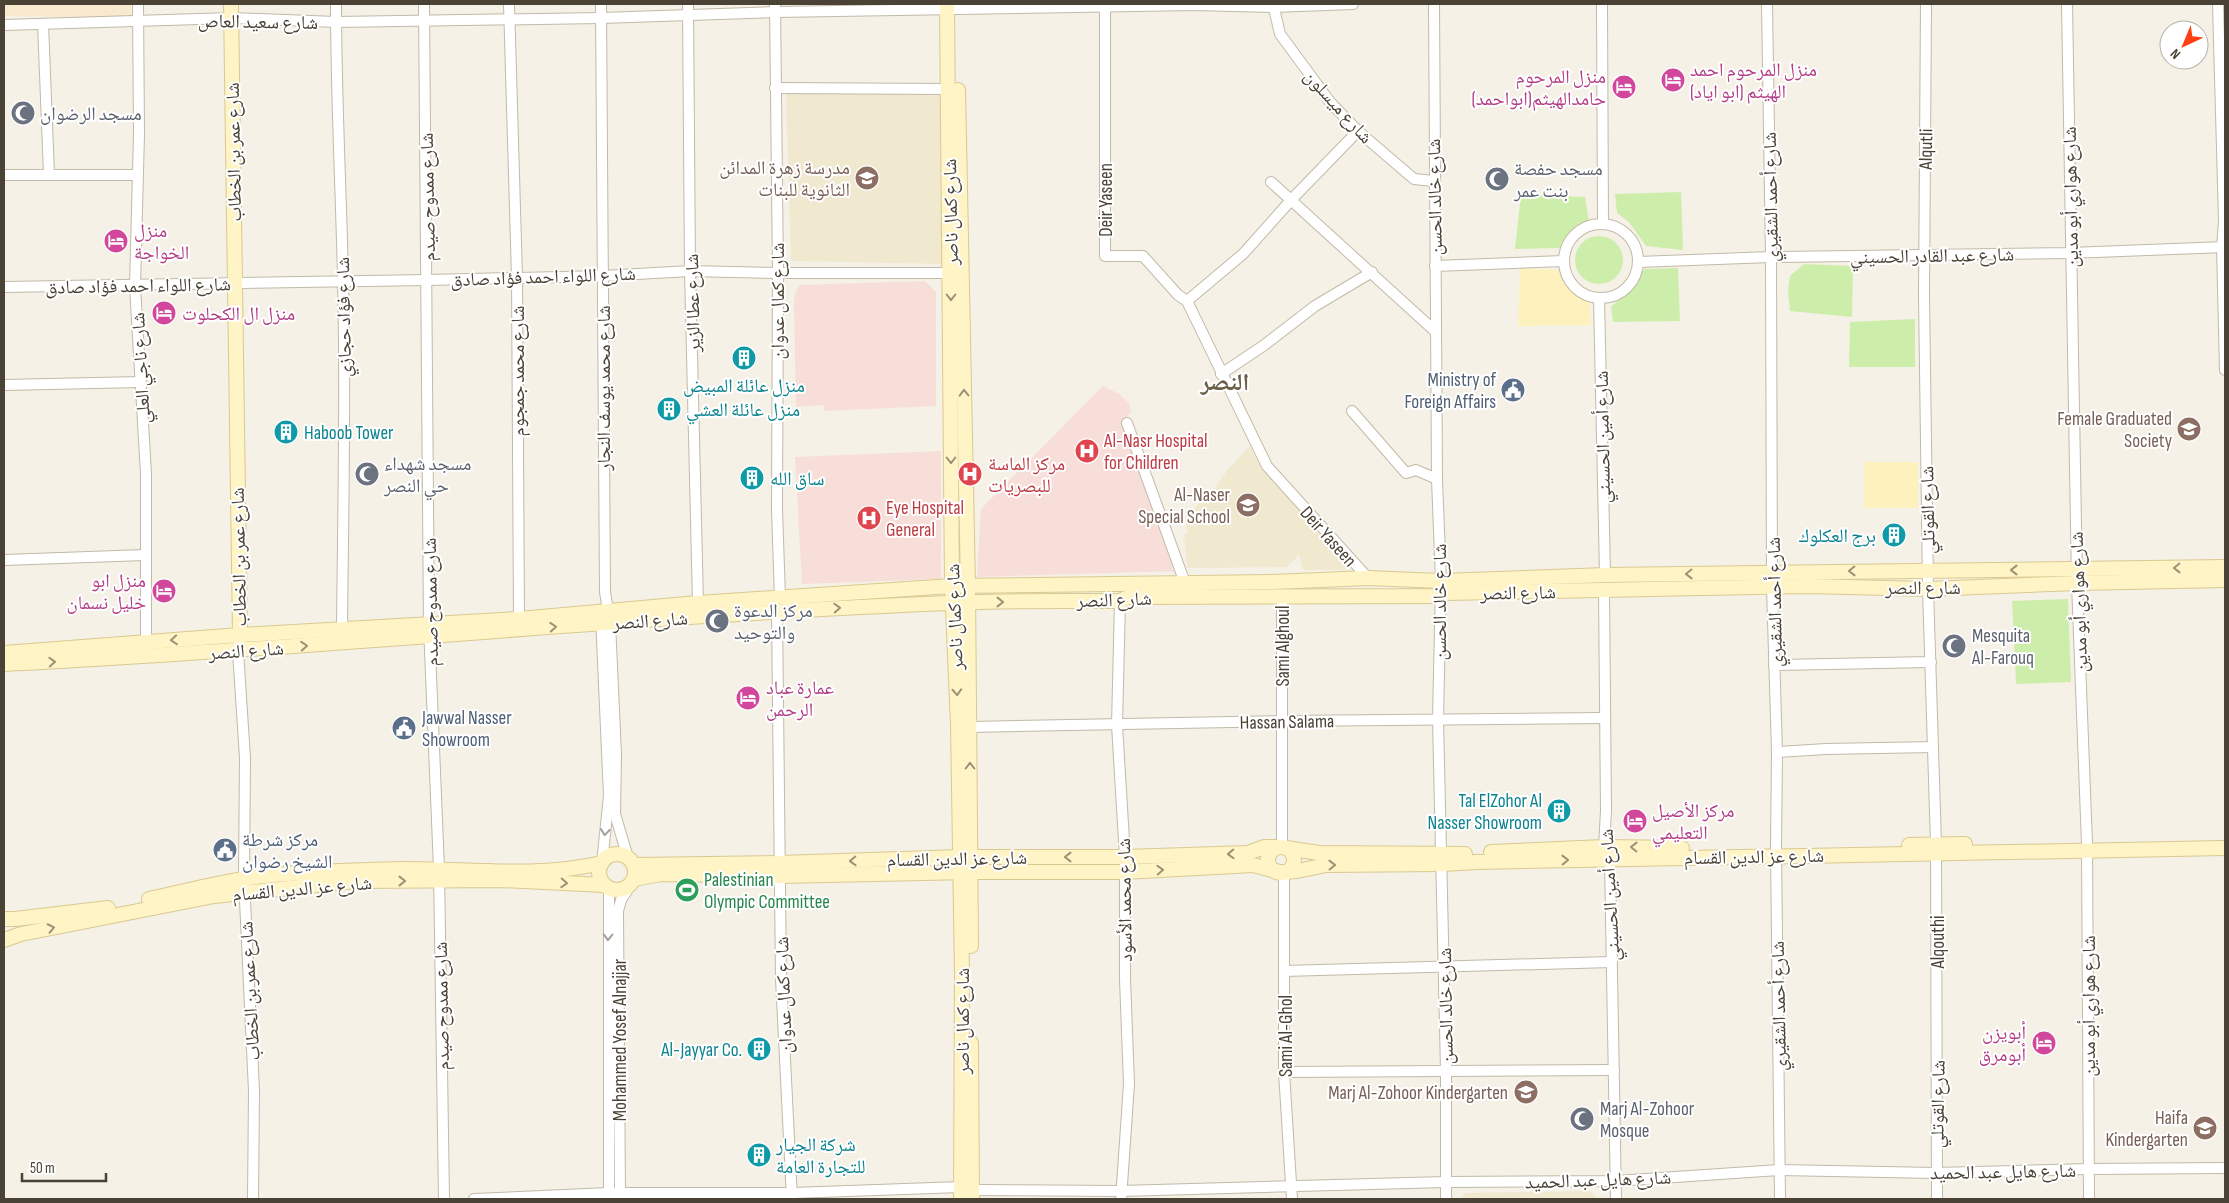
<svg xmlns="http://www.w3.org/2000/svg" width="2229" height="1203" viewBox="0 0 2229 1203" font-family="'Sofia Sans Condensed','Noto Naskh Arabic',sans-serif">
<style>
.commercial{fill:#f9e9cf}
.education{fill:#f0e8cf}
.medical{fill:#f7ded9}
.green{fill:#cdeeab}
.sand{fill:#fdf2be}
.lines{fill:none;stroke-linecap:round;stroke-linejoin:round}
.street-casing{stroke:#c2baa8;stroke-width:12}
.secondary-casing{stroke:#d9c991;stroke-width:16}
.street{stroke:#fff;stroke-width:10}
.secondary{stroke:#fff4c6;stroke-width:14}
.oneway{stroke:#9b9276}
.oneway2{stroke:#a4a09a}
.labels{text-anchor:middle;stroke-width:4;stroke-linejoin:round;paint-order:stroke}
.street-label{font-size:19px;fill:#494235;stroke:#fff}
.hotel-label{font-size:19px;fill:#b23c85;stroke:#fff;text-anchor:start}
.worship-label{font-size:19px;fill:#5b616d;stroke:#fff;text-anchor:start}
.education-label{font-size:19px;fill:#785e54;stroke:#fff;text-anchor:end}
.service-label{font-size:19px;fill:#4e5e75;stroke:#fff;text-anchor:start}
.culture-label{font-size:19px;fill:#0d838f;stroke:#fff;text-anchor:start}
.health-label{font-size:19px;fill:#be3a42;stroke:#fff;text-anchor:start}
.leisure-label{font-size:19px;fill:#27864d;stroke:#fff;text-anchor:start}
.district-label{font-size:24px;font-weight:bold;fill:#6d604b;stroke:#fff}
</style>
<rect width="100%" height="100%" fill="#f5f1e6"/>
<polygon class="commercial" points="4,4 131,4 131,18 4,16"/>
<g class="education">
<polygon points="867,91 944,95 946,264 791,261 786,92"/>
<polygon points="1250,446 1259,464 1346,559 1350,570 1303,570 1299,555 1287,567 1187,568 1184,534 1188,533 1186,523 1182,520 1214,489 1229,468"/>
<polygon points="1590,1191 1597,1199 1460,1199 1465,1193"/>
</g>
<g class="medical">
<polygon points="925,281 936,292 936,406 824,411 824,405 796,407 794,302 795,293 800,285"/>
<polygon points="1103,386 1119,394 1129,403 1131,411 1124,421 1178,571 977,577 981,509"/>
<polygon points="941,451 941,579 802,584 795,457"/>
</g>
<g class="green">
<polygon points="1681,192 1683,250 1646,246 1629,222 1617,213 1615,194"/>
<polygon points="1521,194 1585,197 1589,221 1567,238 1561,248 1515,249"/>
<circle cx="1599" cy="260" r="24"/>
<polygon points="1804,264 1853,266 1852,317 1790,311 1788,291 1790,276"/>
<polygon points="1678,268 1680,321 1613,322 1611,307 1633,287 1639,275 1645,269"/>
<polygon points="1915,319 1915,367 1849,367 1850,322"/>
<polygon points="2068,599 2071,682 2016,684 2012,601"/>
</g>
<g class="sand">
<polygon points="1520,268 1558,270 1573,292 1590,303 1591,325 1518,326"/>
<rect x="1864" y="462" width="54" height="46"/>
</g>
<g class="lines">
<defs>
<g id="street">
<polyline points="138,4 139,134 135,286 146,474 146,643"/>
<path d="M336,4c0,92 5,183 7,275 3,117 0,234 -1,351"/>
<polyline points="424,4 429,626 439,869 444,1199"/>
<polyline points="509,4 517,277 519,619"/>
<polyline points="601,4 605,592 610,623 616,754 615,814 628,858"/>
<polyline points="688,4 690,271 698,603"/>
<polyline points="775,4 778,273 777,509 780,598"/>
<polyline points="1105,4 1105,256 1143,256 1178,295 1187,301 1267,466 1368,578"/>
<polyline points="1273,4 1280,34 1330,102 1358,131 1414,179 1434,181"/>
<polyline points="1434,4 1437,479 1441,581 1438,719 1446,1071 1446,1199"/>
<polyline points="1602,4 1603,224"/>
<polyline points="1767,4 1771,257 1772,587 1777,752 1776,849 1780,1199"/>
<polyline points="1926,4 1924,295 1928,589 1936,844 1937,1199"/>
<polyline points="2067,4 2077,583 2087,844 2089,1199"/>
<polyline points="2218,4 2224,221 2222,247 2225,370"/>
<polyline points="43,24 49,174"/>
<polyline points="4,25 232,18 336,22 601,18 776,12 1195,5 1273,7 1353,4"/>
<polyline points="775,88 948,89"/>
<polyline points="4,175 137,175"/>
<polyline points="1271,182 1436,332"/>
<circle cx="1601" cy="261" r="37"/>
<polyline points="1638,262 1771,257 2070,253 2225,247"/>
<polyline points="1435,266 1564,261"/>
<polyline points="4,287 428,280 602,276 690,271 778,273 955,273"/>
<polyline points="1599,298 1605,575"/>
<polyline points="1187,301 1243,254 1292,199 1358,131"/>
<polyline points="1221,374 1263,346 1315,306 1372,272"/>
<polyline points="4,385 141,382"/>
<polyline points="1352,411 1406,473 1416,470 1437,479"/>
<polyline points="1127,423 1185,583"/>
<polyline points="4,560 145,555"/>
<polyline points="1604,590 1606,811 1604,847 1610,859 1616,1199"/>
<polyline points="1120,601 1117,725 1125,857 1125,979 1129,1084 1121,1199"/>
<polyline points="777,611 781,979 792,1199"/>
<polyline points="601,617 609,796 602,863"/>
<polyline points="240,635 238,651 245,758 244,879 254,1091 253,1199"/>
<polyline points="1774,665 1931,662"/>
<polyline points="970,727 1282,721 1605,718"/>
<polyline points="1777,752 1826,749 1933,747"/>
<polyline points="1282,847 1282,596"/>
<polyline points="1284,872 1284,1072 1292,1199"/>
<polyline points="609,888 609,1198"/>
<polyline points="1284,971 1612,962"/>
<polyline points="1284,1072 1614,1070"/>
<polyline points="971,1190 1120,1191 1445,1182 1616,1181 1779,1170 1936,1173 2089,1169 2225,1168"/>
<polyline points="620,1198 618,911 621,900 631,884"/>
<polyline points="474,1199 609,1193 792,1193 961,1187"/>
</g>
<g id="secondary">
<polyline points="231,4 240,635"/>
<polyline points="947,4 952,586 958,724 962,974 961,1199"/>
<polyline points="958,90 968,586 971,946"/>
<polyline points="4,653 240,635 519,619 698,603 952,586 1273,582 1368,578 1441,581 1605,575 2225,567"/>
<path d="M4,664c316,-15 631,-49 947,-61 56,-3 113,-2 169,-2l8,-4 313,-1 4,-3 363,-7 120,3 149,-6 148,-3"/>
<polyline points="1909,845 1965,844"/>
<circle cx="1281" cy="860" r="13"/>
<polyline points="1286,848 1319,853 1465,854"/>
<polyline points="1491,852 1604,847 1682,848"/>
<circle cx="617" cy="872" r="18"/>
<polyline points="634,865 779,863 961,857 1125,857 1248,853 1264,847 1278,847"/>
<path d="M1284,872l13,-1 29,-6 116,-1 35,-2c250,-6 499,-9 748,-14"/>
<polyline points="634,879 661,874 779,876 971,872 1124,872 1253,865 1280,872"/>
<path d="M149,899c38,-8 77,-19 115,-23 47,-5 94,-6 141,-7 66,0 133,9 197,-6"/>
<polyline points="4,919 15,919 108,908"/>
<polyline points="4,940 21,934 214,896 356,881 502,880 604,885"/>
<polyline points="971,1043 972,1199"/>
</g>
</defs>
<use href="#street" class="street-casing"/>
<use href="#secondary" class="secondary-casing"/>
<use href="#street" class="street"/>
<use href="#secondary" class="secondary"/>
</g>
<defs><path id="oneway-chevron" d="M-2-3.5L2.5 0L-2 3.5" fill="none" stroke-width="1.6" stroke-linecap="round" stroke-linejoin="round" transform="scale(1.25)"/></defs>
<g class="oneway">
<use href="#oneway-chevron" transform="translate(951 297) rotate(90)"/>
<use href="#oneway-chevron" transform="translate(964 393) rotate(-91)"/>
<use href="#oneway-chevron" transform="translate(951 460) rotate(90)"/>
<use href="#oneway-chevron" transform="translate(2177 568) rotate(179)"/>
<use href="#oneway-chevron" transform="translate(2014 570) rotate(180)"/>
<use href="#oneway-chevron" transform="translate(1852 571) rotate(179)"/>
<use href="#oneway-chevron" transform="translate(1689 574) rotate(179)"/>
<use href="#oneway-chevron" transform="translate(1000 602)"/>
<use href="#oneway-chevron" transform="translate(837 608) rotate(-3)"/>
<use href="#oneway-chevron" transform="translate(553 627) rotate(-4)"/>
<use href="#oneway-chevron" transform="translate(174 640) rotate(175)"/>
<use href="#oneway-chevron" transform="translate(304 646) rotate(-4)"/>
<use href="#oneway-chevron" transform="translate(52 662) rotate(-3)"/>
<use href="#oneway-chevron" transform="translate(957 692) rotate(87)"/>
<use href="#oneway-chevron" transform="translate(970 766) rotate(-90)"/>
<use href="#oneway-chevron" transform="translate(1634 847) rotate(-179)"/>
<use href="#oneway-chevron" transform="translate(1231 854) rotate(178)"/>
<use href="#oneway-chevron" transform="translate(1068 857) rotate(-180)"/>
<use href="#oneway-chevron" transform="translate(1565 860) rotate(-1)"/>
<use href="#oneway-chevron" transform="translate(853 861) rotate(178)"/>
<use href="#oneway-chevron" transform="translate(1332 865) rotate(-1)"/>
<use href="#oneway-chevron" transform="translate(1160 870) rotate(-3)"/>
<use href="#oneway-chevron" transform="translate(402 881)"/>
<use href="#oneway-chevron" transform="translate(564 883) rotate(3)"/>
<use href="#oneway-chevron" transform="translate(51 928) rotate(-12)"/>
</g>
<g class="oneway2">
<use href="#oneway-chevron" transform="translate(605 832) rotate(96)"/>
<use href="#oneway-chevron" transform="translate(608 937) rotate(91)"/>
</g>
<defs>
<symbol id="hotel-disc" viewBox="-11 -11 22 22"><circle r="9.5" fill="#d1479c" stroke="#fff"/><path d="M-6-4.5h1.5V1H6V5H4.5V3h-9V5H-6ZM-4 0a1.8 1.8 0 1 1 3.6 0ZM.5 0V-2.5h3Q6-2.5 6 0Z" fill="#fff"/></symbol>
<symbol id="mosque-disc" viewBox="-11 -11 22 22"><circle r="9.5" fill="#6b7280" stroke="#fff"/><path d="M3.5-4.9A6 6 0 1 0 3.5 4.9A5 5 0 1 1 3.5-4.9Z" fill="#fff"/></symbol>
<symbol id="school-disc" viewBox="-11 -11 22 22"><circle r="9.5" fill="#8d6e63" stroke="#fff"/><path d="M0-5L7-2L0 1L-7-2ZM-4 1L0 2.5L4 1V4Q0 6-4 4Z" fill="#fff"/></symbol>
<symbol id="building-disc" viewBox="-11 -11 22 22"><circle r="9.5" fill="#0f9aa8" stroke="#fff"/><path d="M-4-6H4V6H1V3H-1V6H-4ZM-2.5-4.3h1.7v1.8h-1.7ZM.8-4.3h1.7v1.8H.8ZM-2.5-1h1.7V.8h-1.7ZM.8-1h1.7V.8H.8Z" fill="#fff"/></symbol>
<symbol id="civic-disc" viewBox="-11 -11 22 22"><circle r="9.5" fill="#5c6f8a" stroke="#fff"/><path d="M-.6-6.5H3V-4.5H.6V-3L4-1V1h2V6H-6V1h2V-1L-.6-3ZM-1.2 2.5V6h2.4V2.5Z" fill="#fff"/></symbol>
<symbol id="university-disc" viewBox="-11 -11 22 22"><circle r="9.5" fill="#8d6e63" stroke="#fff"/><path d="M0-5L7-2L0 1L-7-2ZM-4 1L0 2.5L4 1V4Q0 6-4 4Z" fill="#fff"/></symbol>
<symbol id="hospital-disc" viewBox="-11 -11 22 22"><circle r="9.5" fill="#e0444e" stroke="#fff"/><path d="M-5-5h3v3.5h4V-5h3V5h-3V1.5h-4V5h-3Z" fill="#fff"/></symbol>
<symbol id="stadium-disc" viewBox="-11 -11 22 22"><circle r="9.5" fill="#2e9e5b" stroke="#fff"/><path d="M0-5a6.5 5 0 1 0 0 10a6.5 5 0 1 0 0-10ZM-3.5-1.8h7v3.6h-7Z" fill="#fff"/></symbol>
</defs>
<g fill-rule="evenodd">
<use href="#hotel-disc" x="1659" y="66" width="28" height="28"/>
<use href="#hotel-disc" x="1610" y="73" width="28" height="28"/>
<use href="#mosque-disc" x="9" y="99" width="28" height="28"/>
<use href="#school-disc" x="853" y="164" width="28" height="28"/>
<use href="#mosque-disc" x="1483" y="165" width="28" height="28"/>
<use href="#hotel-disc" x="102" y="227" width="28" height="28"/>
<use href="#hotel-disc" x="150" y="299" width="28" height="28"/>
<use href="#building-disc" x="730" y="344" width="28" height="28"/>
<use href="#civic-disc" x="1499" y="376" width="28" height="28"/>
<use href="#building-disc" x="655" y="395" width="28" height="28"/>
<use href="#university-disc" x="2175" y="415" width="28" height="28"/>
<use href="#building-disc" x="272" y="418" width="28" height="28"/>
<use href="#hospital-disc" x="1073" y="437" width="28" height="28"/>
<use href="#mosque-disc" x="353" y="460" width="28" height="28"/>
<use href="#hospital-disc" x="956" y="460" width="28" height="28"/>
<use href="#building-disc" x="738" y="464" width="28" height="28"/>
<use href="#school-disc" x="1234" y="491" width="28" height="28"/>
<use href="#hospital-disc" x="855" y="504" width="28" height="28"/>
<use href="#building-disc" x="1880" y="521" width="28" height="28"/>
<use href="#hotel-disc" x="150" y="577" width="28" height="28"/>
<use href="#mosque-disc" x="703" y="607" width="28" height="28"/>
<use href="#mosque-disc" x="1940" y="632" width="28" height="28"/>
<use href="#hotel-disc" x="734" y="684" width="28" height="28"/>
<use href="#civic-disc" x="390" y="714" width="28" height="28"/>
<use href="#building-disc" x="1545" y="797" width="28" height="28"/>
<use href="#hotel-disc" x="1621" y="807" width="28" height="28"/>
<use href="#civic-disc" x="211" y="836" width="28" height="28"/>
<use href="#stadium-disc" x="673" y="876" width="28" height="28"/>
<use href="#hotel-disc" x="2030" y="1029" width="28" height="28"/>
<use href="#building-disc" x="745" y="1035" width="28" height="28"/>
<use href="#school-disc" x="1512" y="1078" width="28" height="28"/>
<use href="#mosque-disc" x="1568" y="1105" width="28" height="28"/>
<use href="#school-disc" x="2191" y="1114" width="28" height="28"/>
<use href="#building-disc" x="745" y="1141" width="28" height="28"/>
</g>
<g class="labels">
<g class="street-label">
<text transform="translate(258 21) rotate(1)" y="7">شارع سعيد العاص</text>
<text transform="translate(1339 106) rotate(48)" y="7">شارع ميسلون</text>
<text transform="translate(1925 149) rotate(-89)" y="7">Alqutli</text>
<text transform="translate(233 152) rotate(-91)" y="7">شارع عمر بن الخطاب</text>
<text transform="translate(427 197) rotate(-91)" y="7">شارع ممدوح صيدم</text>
<text transform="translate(1434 197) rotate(-91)" y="7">شارع خالد الحسن</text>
<text transform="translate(1770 197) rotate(-91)" y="7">شارع أحمد الشقيري</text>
<text transform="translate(2070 197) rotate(-91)" y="7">شارع هواري أبو مدين</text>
<text transform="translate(1105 200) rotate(-90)" y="7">Deir Yaseen</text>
<text transform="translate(950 212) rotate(-91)" y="7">شارع كمال ناصر</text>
<text transform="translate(1932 255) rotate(-1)" y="7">شارع عبد القادر الحسيني</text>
<text transform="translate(543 276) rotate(-2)" y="7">شارع اللواء احمد فؤاد صادق</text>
<text transform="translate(138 285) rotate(-1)" y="7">شارع اللواء احمد فؤاد صادق</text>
<text transform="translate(777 301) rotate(-90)" y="7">شارع كمال عدوان</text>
<text transform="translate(692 303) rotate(-91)" y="7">شارع عطا الزير</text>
<text transform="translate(343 317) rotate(-91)" y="7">شارع فؤاد حجازي</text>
<text transform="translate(140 368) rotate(-93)" y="7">شارع ناجي العلي</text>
<text transform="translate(517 371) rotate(-90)" y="7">شارع محمد جمجوم</text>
<text transform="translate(603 388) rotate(-90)" y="7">شارع محمد يوسف النجار</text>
<text transform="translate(1602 437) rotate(-91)" y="7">شارع أمين الحسيني</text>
<text transform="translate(1927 510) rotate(-91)" y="7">شارع القوتلي</text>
<text transform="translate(1329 536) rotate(48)" y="7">Deir Yaseen</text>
<text transform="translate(238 557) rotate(-91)" y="7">شارع عمر بن الخطاب</text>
<text x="1923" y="594">شارع النصر</text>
<text transform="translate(1518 592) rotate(-1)" y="7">شارع النصر</text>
<text transform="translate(1114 599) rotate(-2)" y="7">شارع النصر</text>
<text transform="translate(430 602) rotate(-91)" y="7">شارع ممدوح صيدم</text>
<text transform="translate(1439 602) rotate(-90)" y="7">شارع خالد الحسن</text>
<text transform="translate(1774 602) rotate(-91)" y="7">شارع أحمد الشقيري</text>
<text transform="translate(2078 602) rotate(-92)" y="7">شارع هواري أبو مدين</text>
<text transform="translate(954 617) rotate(-92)" y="7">شارع كمال ناصر</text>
<text transform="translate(650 620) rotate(-4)" y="7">شارع النصر</text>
<text transform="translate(1282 646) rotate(-90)" y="7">Sami Alghoul</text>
<text transform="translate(246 650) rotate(-4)" y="7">شارع النصر</text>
<text transform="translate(1287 721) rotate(-1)" y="7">Hassan Salama</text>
<text transform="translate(1754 856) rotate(-1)" y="7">شارع عز الدين القسام</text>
<text transform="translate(957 858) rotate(-1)" y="7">شارع عز الدين القسام</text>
<text transform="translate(302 888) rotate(-5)" y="7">شارع عز الدين القسام</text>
<text transform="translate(1609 895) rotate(-93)" y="7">شارع أمين الحسيني</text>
<text transform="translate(1124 900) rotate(-91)" y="7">شارع محمد الأسود</text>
<text transform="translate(1937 942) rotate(-90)" y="7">Alqouthi</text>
<text transform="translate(249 991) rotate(-93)" y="7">شارع عمر بن الخطاب</text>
<text transform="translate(783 995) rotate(-92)" y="7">شارع كمال عدوان</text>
<text transform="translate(441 1006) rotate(-91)" y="7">شارع ممدوح صيدم</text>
<text transform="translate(1445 1006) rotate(-91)" y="7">شارع خالد الحسن</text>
<text transform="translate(1778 1006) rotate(-91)" y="7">شارع أحمد الشقيري</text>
<text transform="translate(2088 1006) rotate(-90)" y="7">شارع هواري أبو مدين</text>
<text transform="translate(962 1021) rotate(-90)" y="7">شارع كمال ناصر</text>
<text transform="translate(1285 1036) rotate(-90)" y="7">Sami Al-Ghol</text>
<text transform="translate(619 1040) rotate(-90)" y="7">Mohammed Yosef Alnajjar</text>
<text transform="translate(1937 1104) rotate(-89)" y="7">شارع القوتلي</text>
<text transform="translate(2003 1171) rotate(-1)" y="7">شارع هايل عبد الحميد</text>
<text transform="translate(1598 1179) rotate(-2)" y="7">شارع هايل عبد الحميد</text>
</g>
<g class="hotel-label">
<text x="1690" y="76">منزل المرحوم احمد<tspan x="1690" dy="22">الهيثم (ابو اياد)</tspan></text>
<text x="1606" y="83" text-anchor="end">منزل المرحوم<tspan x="1606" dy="22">حامدالهيثم(ابواحمد)</tspan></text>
<text x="134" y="237">منزل<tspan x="134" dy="22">الخواجة</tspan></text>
<text x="182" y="320">منزل ال الكحلوت</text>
<text x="146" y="587" text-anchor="end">منزل ابو<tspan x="146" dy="22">خليل نسمان</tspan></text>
<text x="766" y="694">عمارة عباد<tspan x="766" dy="22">الرحمن</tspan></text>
<text x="1652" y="817">مركز الأصيل<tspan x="1652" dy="22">التعليمي</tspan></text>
<text x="2026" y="1039" text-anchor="end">أبويزن<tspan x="2026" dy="22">أبومرق</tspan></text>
</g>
<g class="worship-label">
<text x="40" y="120">مسجد الرضوان</text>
<text x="1514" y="175">مسجد حفصة<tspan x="1514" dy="22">بنت عمر</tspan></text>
<text x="384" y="470">مسجد شهداء<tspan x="384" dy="22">حي النصر</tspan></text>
<text x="734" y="617">مركز الدعوة<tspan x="734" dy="22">والتوحيد</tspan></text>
<text x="1972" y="642">Mesquita<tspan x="1972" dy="22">Al-Farouq</tspan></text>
<text x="1600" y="1115">Marj Al-Zohoor<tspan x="1600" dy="22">Mosque</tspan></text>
</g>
<g class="education-label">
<text x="850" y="174">مدرسة زهرة المدائن<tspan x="850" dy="22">الثانوية للبنات</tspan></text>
<text x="2172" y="425">Female Graduated<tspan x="2172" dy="22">Society</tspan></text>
<text x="1230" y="501">Al-Naser<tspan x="1230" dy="22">Special School</tspan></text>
<text x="1508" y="1099">Marj Al-Zohoor Kindergarten</text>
<text x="2188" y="1124">Haifa<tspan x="2188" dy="22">Kindergarten</tspan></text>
</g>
<g class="service-label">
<text x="1496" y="386" text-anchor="end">Ministry of<tspan x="1496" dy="22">Foreign Affairs</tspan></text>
<text x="422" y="724">Jawwal Nasser<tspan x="422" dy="22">Showroom</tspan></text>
<text x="242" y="846">مركز شرطة<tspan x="242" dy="22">الشيخ رضوان</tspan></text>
</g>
<g class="culture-label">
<text x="744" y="392" text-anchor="middle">منزل عائلة المبيض</text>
<text x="686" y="416">منزل عائلة العشي</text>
<text x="304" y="439">Haboob Tower</text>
<text x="770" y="485">ساق الله</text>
<text x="1876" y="542" text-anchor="end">برج العكلوك</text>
<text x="1542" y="807" text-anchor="end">Tal ElZohor Al<tspan x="1542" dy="22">Nasser Showroom</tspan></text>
<text x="742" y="1056" text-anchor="end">Al-Jayyar Co.</text>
<text x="776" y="1151">شركة الجيار<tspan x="776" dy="22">للتجارة العامة</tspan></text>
</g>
<g class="health-label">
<text x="1104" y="447">Al-Nasr Hospital<tspan x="1104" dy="22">for Children</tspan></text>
<text x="988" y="470">مركز الماسة<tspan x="988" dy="22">للبصريات</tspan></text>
<text x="886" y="514">Eye Hospital<tspan x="886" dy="22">General</tspan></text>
</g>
<g class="leisure-label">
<text x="704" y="886">Palestinian<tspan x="704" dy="22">Olympic Committee</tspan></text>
</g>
<g class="district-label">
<text x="1225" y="390">النصر</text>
</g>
</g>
<rect width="2229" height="1203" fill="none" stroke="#494235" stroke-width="10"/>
<g transform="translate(2184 45) rotate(224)"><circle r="24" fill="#ffffff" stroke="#b6b3ae"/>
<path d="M0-4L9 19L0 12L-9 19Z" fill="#ff4013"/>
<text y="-8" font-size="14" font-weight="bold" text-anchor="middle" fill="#494235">N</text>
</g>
<path d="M22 1173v8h84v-8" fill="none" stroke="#494235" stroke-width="2.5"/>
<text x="30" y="1173" font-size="15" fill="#494235" stroke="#ffffff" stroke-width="4" paint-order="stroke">50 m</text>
</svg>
